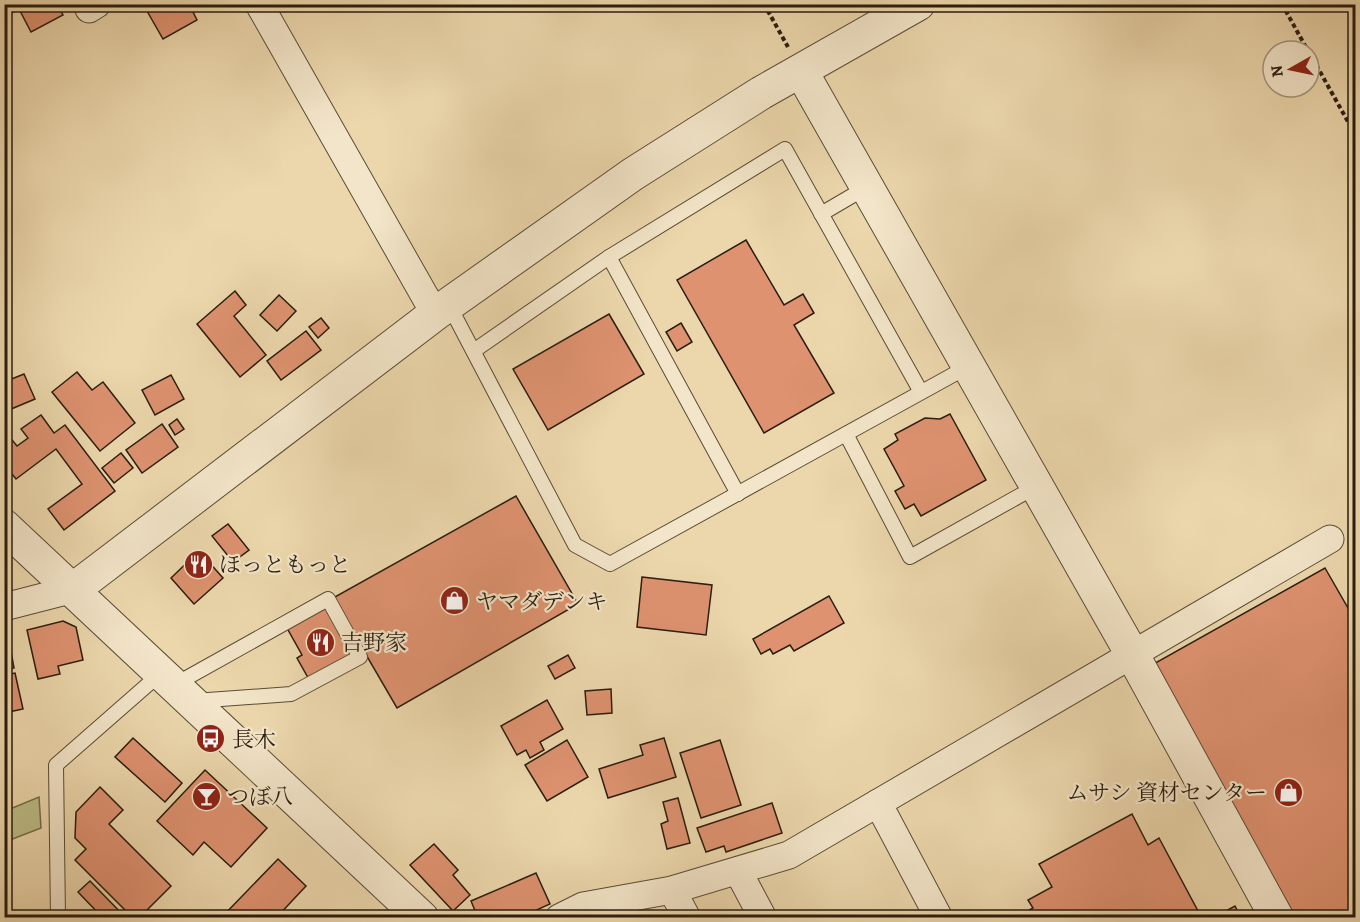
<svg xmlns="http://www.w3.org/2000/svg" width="1360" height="922" viewBox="0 0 1360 922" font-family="Alegreya,'Noto Serif JP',serif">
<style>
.green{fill:#bdbd86;stroke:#736d4a;stroke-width:1.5}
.building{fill:#de9270;stroke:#291d0e;stroke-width:1.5}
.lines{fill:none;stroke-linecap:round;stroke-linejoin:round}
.service-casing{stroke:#5a4c36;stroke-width:16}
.minor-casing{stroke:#5a4c36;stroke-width:29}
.tertiary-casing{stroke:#5a4c36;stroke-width:35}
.path{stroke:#291d0e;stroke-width:4;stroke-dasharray:4.5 3;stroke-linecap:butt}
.service{stroke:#f3e5c9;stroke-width:14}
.minor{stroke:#f3e5c9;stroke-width:27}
.tertiary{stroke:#f3e5c9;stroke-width:33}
.labels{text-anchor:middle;stroke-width:4.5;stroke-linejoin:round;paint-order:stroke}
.poi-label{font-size:22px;fill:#291d0e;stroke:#f3e5c9;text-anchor:start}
</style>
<rect width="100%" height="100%" fill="#ecd7ac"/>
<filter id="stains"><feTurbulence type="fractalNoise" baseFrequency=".00333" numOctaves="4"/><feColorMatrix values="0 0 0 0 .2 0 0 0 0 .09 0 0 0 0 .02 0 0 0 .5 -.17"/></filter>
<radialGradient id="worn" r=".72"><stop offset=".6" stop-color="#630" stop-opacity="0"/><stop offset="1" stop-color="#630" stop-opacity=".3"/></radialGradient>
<polygon class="green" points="39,797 41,828 5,842 5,811"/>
<g class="building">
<polygon points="6,4 57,4 63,15 31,32 19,9 10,14"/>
<polygon points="143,4 189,4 197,20 163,39"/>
<polygon points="746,240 784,305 803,294 814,313 794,325 834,393 764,433 677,280"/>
<polygon points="235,291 246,305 234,316 266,355 240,377 197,324"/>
<polygon points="279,295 296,311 277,331 260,315"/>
<polygon points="609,314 644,374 548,430 513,369"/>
<polygon points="321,318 329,328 318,338 309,327"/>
<polygon points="681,323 692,342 677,351 666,332"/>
<polygon points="306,331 321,350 281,380 267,361"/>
<polygon points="77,372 92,390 103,382 135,423 100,451 52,392"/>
<polygon points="24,374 35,399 4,412 4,382"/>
<polygon points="171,375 184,399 155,415 142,390"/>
<polygon points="950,414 986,480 921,516 914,504 905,509 895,491 904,486 884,449 898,440 895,434 925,418 940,419"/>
<polygon points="41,415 54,433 65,425 115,491 64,530 48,509 82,484 56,449 16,479 4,464 4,430 17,446 28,438 21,429"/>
<polygon points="177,419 184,429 175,435 169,425"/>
<polygon points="162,424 178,447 142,473 126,450"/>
<polygon points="121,453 133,468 114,483 102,468"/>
<polygon points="516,496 578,604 397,708 333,598"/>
<polygon points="228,524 249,550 233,562 212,536"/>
<polygon points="199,551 223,578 194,604 171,578"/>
<polygon points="1325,568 1356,622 1356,918 1290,918 1150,666"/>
<polygon points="642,577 712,585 706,635 637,627"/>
<polygon points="829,596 844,623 794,651 790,645 773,654 770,649 761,654 753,639"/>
<polygon points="326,606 355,658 311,683 297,658 302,655 287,628"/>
<polygon points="63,621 76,627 83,660 58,666 60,674 38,679 27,630"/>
<polygon points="10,646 14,668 4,670 4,647"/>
<polygon points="568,655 575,668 555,679 548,666"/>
<polygon points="15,673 23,709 4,713 4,675"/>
<polygon points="611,689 612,713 587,715 585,691"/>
<polygon points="547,700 563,729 540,742 544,750 530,758 526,750 517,755 501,726"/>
<polygon points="133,738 182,783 165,802 115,757"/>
<polygon points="664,738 676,777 608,798 599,769 643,755 640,745"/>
<polygon points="567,740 588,777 547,801 525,765"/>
<polygon points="720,740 741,805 701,818 680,753"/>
<polygon points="205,770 267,828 231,867 204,842 193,855 157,821"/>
<polygon points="100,787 123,810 109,824 171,886 139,918 133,918 75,860 86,849 75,838 76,812"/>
<polygon points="678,798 690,843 667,849 661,824 668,821 663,802"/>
<polygon points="772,803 782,833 726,852 724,846 706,852 697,828"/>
<polygon points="1132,814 1148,845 1159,838 1198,911 1186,918 1015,918 1033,908 1028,900 1052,887 1039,864"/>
<polygon points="434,844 458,870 453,875 470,895 453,911 410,865"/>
<polygon points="278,859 306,886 276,918 221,918"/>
<polygon points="536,873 550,904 519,918 478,918 471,901"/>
<polygon points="90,881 126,918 103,918 78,892"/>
<polygon points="1235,906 1241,918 1213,918"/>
<polygon points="76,913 95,914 95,918 76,918"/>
</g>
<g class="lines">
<defs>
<g id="service">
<polyline points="821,214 867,187"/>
<polyline points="609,257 785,149 921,392"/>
<polyline points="449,305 575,545 610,564 969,366"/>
<polyline points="475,350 609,257 738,494"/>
<polyline points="846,434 910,557 1037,486"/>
<polyline points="174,685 328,599 360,657 291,694 194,701"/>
<polyline points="58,918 56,765 161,673"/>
</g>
<g id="minor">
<polyline points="87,4 89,9 97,4"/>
<polyline points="259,4 435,314"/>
<polyline points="4,607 74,589"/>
<polyline points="878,803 939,918"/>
<polyline points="739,873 763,918"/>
<polyline points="672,890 687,918"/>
<polyline points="559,918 583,906 672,890 789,855 1330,539"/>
</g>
<g id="tertiary">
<polyline points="801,71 1132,654 1277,918"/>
<polyline points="4,526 422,918"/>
<polyline points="74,589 435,314 633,174 761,93 918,4"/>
</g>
</defs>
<use href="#service" class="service-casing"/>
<use href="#minor" class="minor-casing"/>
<use href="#tertiary" class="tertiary-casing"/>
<g class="path">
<polyline points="764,4 788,47"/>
<polyline points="1282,4 1308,51"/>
<polyline points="1309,52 1356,136"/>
</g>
<use href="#service" class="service"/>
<use href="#minor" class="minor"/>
<use href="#tertiary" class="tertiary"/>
</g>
<defs>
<symbol id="restaurant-disc" viewBox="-11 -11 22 22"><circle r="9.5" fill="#8f2418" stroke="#f3e5c9"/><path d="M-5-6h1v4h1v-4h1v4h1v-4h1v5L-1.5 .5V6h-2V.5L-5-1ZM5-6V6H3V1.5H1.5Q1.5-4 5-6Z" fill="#fff"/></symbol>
<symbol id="shop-disc" viewBox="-11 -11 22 22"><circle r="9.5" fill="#8f2418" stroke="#f3e5c9"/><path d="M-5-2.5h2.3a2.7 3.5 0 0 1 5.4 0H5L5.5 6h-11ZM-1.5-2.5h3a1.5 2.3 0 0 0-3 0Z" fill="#fff"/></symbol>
<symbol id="bus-disc" viewBox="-11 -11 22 22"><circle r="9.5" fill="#8f2418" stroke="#f3e5c9"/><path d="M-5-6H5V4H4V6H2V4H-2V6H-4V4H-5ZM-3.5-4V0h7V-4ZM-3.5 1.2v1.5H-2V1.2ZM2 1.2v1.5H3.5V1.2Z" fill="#fff"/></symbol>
<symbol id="bar-disc" viewBox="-11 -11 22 22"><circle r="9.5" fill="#8f2418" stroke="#f3e5c9"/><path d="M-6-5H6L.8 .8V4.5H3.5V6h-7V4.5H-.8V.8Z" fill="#fff"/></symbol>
</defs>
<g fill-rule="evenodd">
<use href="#restaurant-disc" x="182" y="548" width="33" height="33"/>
<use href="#shop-disc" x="438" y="584" width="33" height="33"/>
<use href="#restaurant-disc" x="304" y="626" width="33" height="33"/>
<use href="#bus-disc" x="194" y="722" width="33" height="33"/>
<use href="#shop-disc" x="1272" y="776" width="33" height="33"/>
<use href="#bar-disc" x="190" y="780" width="33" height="33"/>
</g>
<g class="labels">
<g class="poi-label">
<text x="219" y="572">ほっともっと</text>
<text x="476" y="609">ヤマダデンキ</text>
<text x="341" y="650">吉野家</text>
<text x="232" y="747">長木</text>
<text x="1267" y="800" text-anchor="end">ムサシ 資材センター</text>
<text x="227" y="804">つぼ八</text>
</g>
</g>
<rect width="1360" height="922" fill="none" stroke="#ecd7ac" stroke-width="24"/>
<rect x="6" y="6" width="1348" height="910" fill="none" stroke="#291d0e" stroke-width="3"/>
<rect x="12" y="12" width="1336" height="898" fill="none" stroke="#291d0e" stroke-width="1.5"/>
<g transform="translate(1291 69) rotate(261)"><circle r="28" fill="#f3e5c9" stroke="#a2957e" stroke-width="1.5"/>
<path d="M0-4.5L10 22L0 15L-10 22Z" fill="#8f2418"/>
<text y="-9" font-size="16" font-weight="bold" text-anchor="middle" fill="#291d0e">N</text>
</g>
<rect width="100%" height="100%" filter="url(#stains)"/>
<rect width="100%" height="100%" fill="url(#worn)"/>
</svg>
